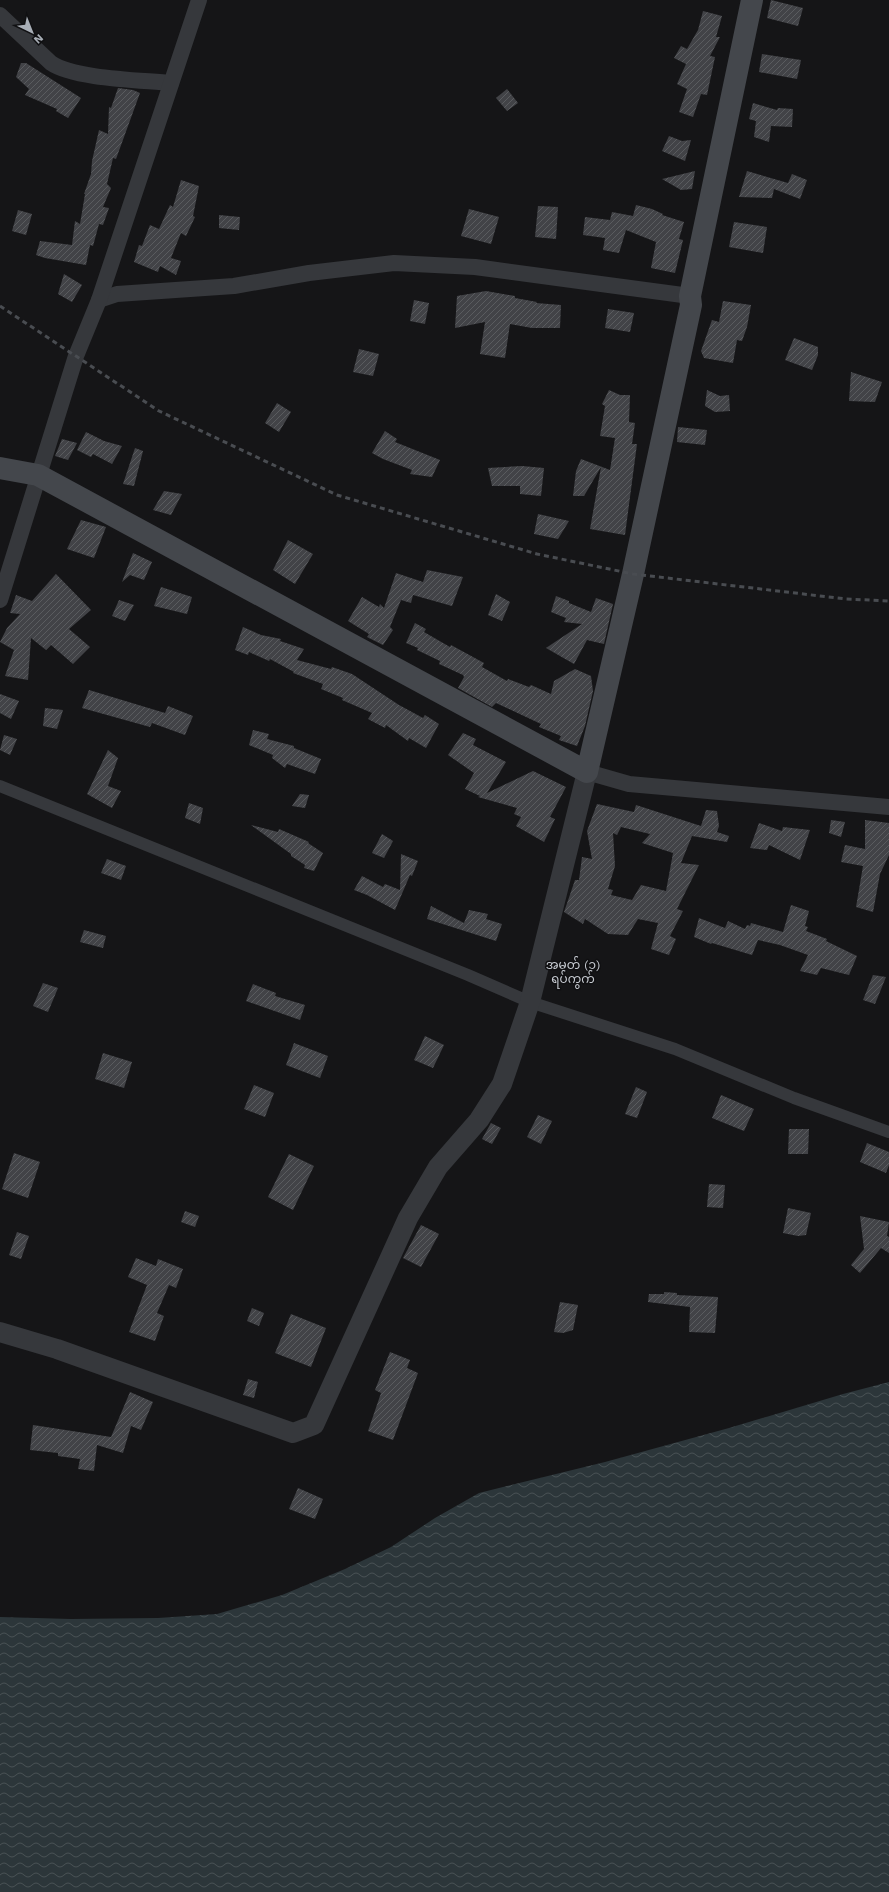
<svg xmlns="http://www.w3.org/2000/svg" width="889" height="1892" viewBox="0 0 889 1892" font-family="'Work Sans','Noto Sans Myanmar',sans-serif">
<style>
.water{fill:url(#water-waves)}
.building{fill:url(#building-hatch);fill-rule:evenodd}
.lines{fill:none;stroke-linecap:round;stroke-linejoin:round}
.pedestrian{stroke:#36383c;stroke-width:12}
.minor{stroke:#36383c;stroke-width:16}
.tertiary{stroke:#36383c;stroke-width:20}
.secondary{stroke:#44474c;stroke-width:22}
.rail{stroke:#494c51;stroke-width:3;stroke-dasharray:5 4;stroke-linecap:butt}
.labels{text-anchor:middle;stroke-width:3;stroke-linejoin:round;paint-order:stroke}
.quarter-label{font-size:12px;fill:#c8ccd3;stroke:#101012}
</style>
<defs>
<pattern id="water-waves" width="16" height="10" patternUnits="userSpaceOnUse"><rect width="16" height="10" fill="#2c363a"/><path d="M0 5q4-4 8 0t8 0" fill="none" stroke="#485154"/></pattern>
<pattern id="building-hatch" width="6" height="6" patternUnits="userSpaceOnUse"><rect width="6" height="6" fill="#424347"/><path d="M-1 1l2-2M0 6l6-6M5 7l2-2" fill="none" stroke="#5a5c5f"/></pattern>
</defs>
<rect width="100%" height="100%" fill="#151517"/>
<polygon class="water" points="889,1382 889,1892 0,1892 0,1617 71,1619 158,1618 217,1614 282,1595 345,1569 391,1547 435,1518 479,1493 605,1462 729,1428 843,1394"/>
<g class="building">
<polygon points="771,0 803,8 798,26 767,18"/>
<polygon points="703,11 722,16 716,37 720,37 710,56 715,57 707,95 701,94 693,117 679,112 687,89 677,84 686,64 674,58 681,46 687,49 698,30"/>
<polygon points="762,54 801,60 797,79 759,72"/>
<polygon points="21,63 26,63 81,98 68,118 56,111 57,109 25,95 29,89 16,77"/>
<polygon points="118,88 133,90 140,93 116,159 113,158 107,184 111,188 103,207 109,208 103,225 99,224 93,246 90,245 86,265 45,258 36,255 40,241 72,245 75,221 80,224 85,194 84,194 91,174 92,161 99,130 108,134 109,107 111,108"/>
<polygon points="507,89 518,103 507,111 496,98"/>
<polygon points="753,103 777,110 778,108 793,109 792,127 771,126 769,142 754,137 756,121 749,119"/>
<polygon points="669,136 682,141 691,140 685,161 662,151"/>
<polygon points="695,171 692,189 681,190 662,179"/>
<polygon points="747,171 788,183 792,174 807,180 800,199 774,189 772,198 739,197"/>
<polygon points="181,180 199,186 193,216 195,217 186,236 181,233 171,258 181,261 176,275 160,266 158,272 134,262 139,245 142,246 150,225 159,229 170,205 173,207"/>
<polygon points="636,205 652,209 663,214 662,215 684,222 679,239 683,240 675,273 651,268 656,242 626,230 619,253 603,250 605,238 583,235 585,217 610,220 612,212 633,216"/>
<polygon points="538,206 558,207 556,239 535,237"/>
<polygon points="469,209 499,217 491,244 461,236"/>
<polygon points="18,210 32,214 26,235 12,231"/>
<polygon points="219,215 240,217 239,230 219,228"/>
<polygon points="734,222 767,227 763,253 729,247"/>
<polygon points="64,274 82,285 72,302 58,294"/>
<polygon points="486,291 515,296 515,298 537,302 536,303 561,305 560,328 532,328 510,324 505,358 480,354 485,322 455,328 457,296"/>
<polygon points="414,300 429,303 425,324 410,321"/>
<polygon points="723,301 751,305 747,327 742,341 737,340 733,363 704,358 701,351 712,320 719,322"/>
<polygon points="608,309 634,313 630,332 605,328"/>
<polygon points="794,338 818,347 818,355 812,370 785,360"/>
<polygon points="359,349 379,354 373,376 353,372"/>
<polygon points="851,372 882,382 875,402 849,401"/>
<polygon points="609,390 620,395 630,395 629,422 635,423 632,444 637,444 625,535 590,529 601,467 584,496 573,496 576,471 581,459 610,470 615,438 600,436 605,406 602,404"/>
<polygon points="707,390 720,396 729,395 730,411 715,412 705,406"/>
<polygon points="277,403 291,412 279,432 265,423"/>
<polygon points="678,427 707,430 705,445 677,442"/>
<polygon points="385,431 397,439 395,442 440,460 432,477 410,474 412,470 383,459 372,453"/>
<polygon points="86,432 104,441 122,446 112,464 93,454 91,457 77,450"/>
<polygon points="62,439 77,443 68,460 55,456"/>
<polygon points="135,448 143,451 134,486 123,484"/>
<polygon points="522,466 544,468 541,496 520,494 520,486 492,486 488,468"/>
<polygon points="164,491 182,494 171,515 153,510"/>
<polygon points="538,514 569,521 558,539 534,534"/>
<polygon points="81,520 106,527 94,558 67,549"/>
<polygon points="288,540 313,554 295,584 273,570"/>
<polygon points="133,553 152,562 144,580 130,575 122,582"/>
<polygon points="427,570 463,577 452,606 413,595 411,603 401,600 390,627 393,630 383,645 367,637 369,634 348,621 362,597 379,607 380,604 384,608 396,573 423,582"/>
<polygon points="56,574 91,610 69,629 90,647 73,664 51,645 46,650 31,638 28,680 5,676 14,650 0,642 7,628 20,614 10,613 16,595 32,601"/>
<polygon points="161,587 192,597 187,614 154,606"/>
<polygon points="496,594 510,602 502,621 488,615"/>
<polygon points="556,596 569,601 569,603 591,612 596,598 613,604 604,644 587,640 574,664 546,648 582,624 564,622 566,618 551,612"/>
<polygon points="119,600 134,605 125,621 112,616"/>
<polygon points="415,623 426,629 424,632 450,647 451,645 484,663 482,667 507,681 508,679 529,687 531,685 551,694 554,681 575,669 591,676 593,691 585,726 577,746 559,740 561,736 539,727 541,724 496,703 492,707 458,688 464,677 463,675 439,664 440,661 417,650 418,648 406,643"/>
<polygon points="243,627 261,635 281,639 280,641 304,649 297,660 331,669 332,667 352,674 399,705 423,718 425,715 439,724 426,748 409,738 408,741 386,725 385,728 368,719 372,713 342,700 343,698 321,689 323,684 293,673 294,672 270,659 269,661 249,652 248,655 235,650"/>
<polygon points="89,690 165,713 168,706 193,716 185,735 152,723 150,727 82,708"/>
<polygon points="0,694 19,701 11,719 0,713"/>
<polygon points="45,708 63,710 57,729 43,726"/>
<polygon points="253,730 269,734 267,739 294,746 294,748 321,759 315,774 287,764 285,768 272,758 273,755 249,745"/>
<polygon points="463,733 476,739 473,745 506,762 487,793 533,771 566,787 550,817 555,819 544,842 516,826 521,817 514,814 517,808 478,797 480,796 465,789 474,773 448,755"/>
<polygon points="4,735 17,739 10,755 0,750"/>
<polygon points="108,750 118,758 108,786 121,791 112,808 87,794"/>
<polygon points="300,794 309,795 305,808 292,806"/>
<polygon points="189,803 203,808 200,824 185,818"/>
<path d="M597,804l37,8 2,-7 65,21 5,-16 11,1 2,15 -2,6 12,4 -2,6 -35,-6 -11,27 18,2 -22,44 6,2 -13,25 6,3 -7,16 -18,-6 7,-26 -20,-4 -10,16 -20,-1 -23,-15 -2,5 -19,-12 11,-32h4l3,-23 10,2 -5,-28zM621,827l29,7 -8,9 31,10 -7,38 -25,-6 -9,15 -21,-5 2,-5 -5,-1 7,-23 -2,-33 4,2z"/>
<polygon points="831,820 845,822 841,837 829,833"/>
<polygon points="865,820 889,823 889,855 880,874 873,912 856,907 863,866 841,862 845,845 865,849"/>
<polygon points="759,823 782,831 783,827 810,830 800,860 769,845 767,850 750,848"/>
<polygon points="251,825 278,832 279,829 309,842 308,843 323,853 314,871 304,868 305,865 291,856 291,854"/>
<polygon points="382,834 393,841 384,858 372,853"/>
<polygon points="401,854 418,861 412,876 410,875 395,910 367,895 354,890 362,876 383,887 385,884 400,890"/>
<polygon points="107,859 126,866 121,880 101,873"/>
<polygon points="791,905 809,911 805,926 808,927 806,931 827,939 826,941 857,956 849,975 821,968 817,975 800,971 808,955 780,945 758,940 752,955 712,943 711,944 694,937 699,918 725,928 728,921 745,929 747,925 750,926 751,923 783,932"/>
<polygon points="431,906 464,923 469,910 488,914 486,919 502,924 496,941 427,919"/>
<polygon points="84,930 106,936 103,948 80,942"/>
<polygon points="873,975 886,977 875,1004 863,1000"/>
<polygon points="43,983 58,988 48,1012 33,1006"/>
<polygon points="253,984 276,993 275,996 305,1005 300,1020 246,1001"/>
<polygon points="425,1036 444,1045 433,1068 414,1060"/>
<polygon points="294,1043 328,1056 320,1078 286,1065"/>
<polygon points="103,1053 132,1062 124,1088 95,1079"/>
<polygon points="254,1085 274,1093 265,1117 244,1109"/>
<polygon points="636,1087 647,1092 637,1118 625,1114"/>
<polygon points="721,1095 754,1109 744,1131 712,1118"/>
<polygon points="538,1115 552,1121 541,1144 527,1137"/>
<polygon points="491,1123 501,1128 492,1144 482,1139"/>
<polygon points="789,1129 809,1129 808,1154 788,1154"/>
<polygon points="867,1143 889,1152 889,1165 886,1173 860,1162"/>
<polygon points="14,1153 40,1162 28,1198 2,1189"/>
<polygon points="289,1154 314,1166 293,1210 268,1197"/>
<polygon points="709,1184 725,1185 723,1208 707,1207"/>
<polygon points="788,1208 811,1213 806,1235 798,1236 783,1233"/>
<polygon points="185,1211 199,1216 195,1227 181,1222"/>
<polygon points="860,1216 889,1222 887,1236 889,1237 889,1253 881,1248 860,1273 851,1265 864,1249"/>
<polygon points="421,1225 439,1234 421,1267 403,1258"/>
<polygon points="17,1232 29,1236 21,1259 9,1255"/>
<polygon points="136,1258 156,1266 158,1259 183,1269 176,1288 169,1285 157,1313 164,1316 155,1341 129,1332 147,1285 128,1277"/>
<polygon points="664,1292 677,1293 677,1295 718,1297 715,1333 689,1332 690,1307 648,1302 649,1294 664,1294"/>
<polygon points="560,1302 578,1305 573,1330 563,1333 554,1332"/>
<polygon points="252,1308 264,1313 259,1326 247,1321"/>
<polygon points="291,1314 326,1328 311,1367 275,1353"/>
<polygon points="390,1352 410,1360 407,1368 418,1373 393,1440 368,1431 381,1393 375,1390"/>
<polygon points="248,1379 258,1382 254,1398 243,1395"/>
<polygon points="130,1392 153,1402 141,1430 131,1426 123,1453 97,1445 94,1471 78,1469 80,1459 58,1456 58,1453 30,1450 33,1425 111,1437"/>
<polygon points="298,1488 323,1499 315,1519 289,1509"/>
</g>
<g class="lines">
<polyline class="pedestrian" points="0,786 468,975 530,1002 675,1049 794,1098 889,1132"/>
<g class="minor">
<path d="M0,15l51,48c23,16 90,17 120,20"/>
<polyline points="99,300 117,294 234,286 309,273 394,263 475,267 690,296"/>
<polyline points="0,600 76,356 99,300 199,0"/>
<polyline points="587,772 629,784 889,807"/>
</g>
<polyline class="tertiary" points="0,1332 57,1349 293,1433 314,1425 408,1218 438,1167 479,1120 502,1084 530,1002 587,772"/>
<polyline class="secondary" points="0,468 38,475 587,772 633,574 691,305 690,296 752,0"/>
<polyline class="rail" points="0,306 159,411 337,495 537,554 633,574 846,599 889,601"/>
</g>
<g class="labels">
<g class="quarter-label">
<text x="573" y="969">အမှတ် (၁)<tspan x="573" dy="14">ရပ်ကွက်</tspan></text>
</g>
</g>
<g transform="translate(32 32) rotate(137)" stroke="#101012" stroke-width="3" paint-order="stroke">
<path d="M0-3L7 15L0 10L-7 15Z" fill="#a8aeb6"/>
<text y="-6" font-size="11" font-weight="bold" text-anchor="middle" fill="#a8aeb6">N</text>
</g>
</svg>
